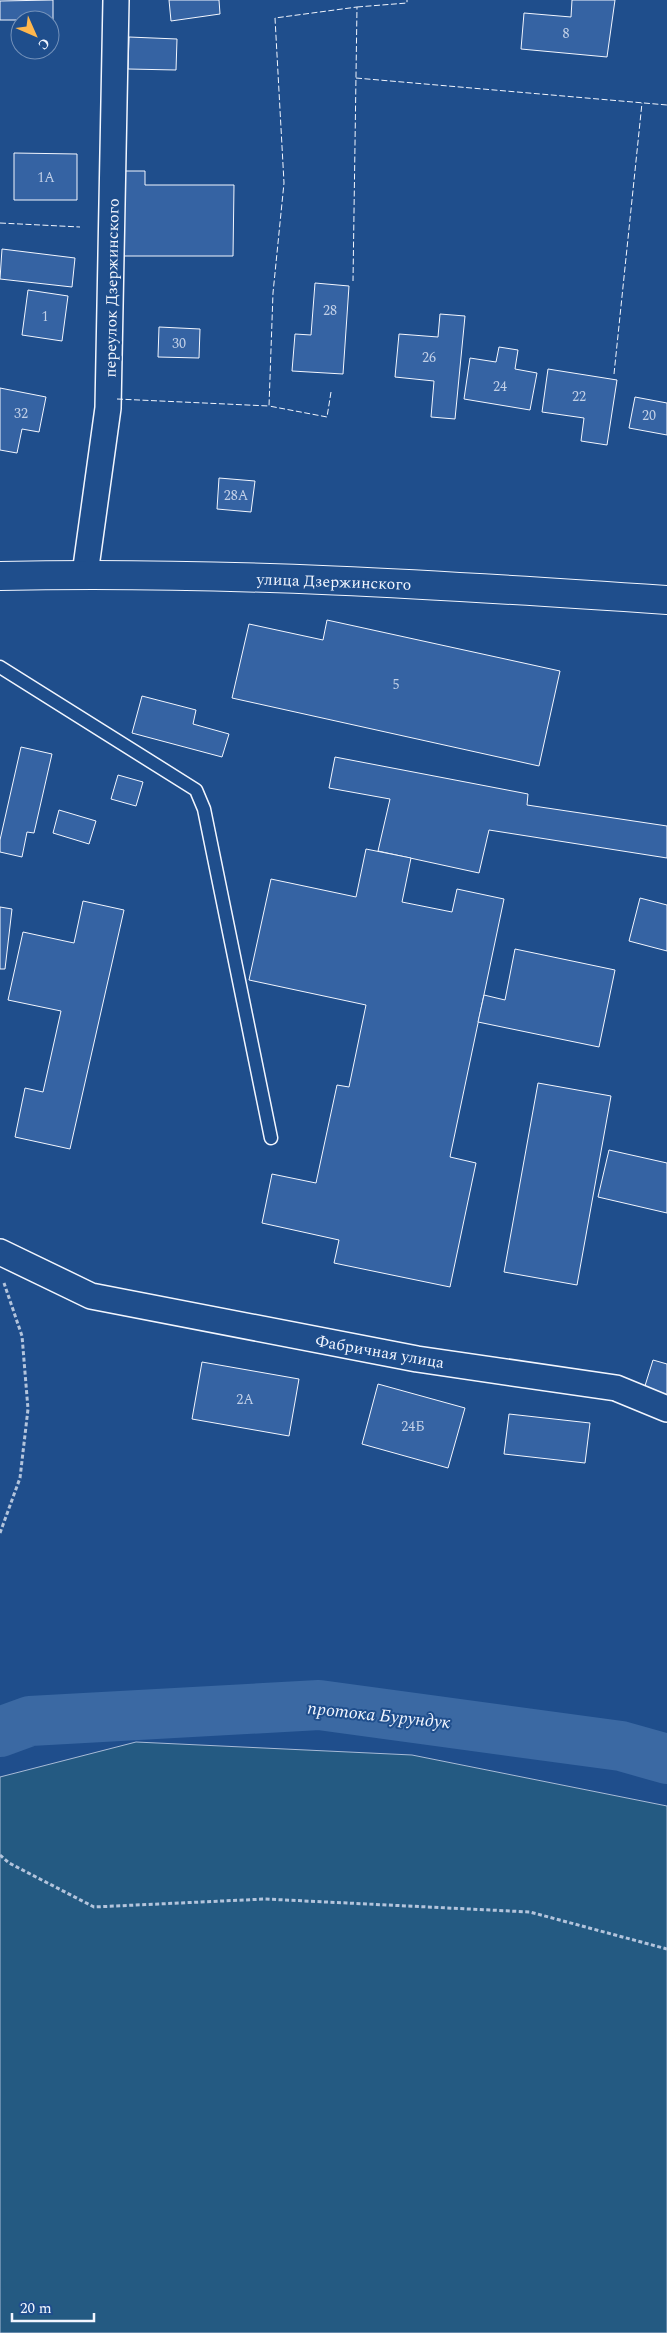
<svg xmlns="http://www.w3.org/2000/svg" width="667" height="2333" viewBox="0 0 667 2333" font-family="Spectral,serif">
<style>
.green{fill:#245a82;stroke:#a8bbd7}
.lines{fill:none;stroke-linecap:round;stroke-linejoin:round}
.river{stroke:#3b69a3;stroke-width:50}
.building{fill:#3563a3;stroke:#f2f6ff}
.service-casing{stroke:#f2f6ff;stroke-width:15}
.minor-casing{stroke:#f2f6ff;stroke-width:28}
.tertiary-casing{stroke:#f2f6ff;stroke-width:30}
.path{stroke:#b3c4dc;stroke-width:3;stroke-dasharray:4 2.5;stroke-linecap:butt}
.service{stroke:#1f4e8c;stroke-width:12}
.minor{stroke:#1f4e8c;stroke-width:25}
.tertiary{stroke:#1f4e8c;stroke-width:28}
.fence{stroke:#f2f6ff;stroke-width:1;stroke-dasharray:6 2.5;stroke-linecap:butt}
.labels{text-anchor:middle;stroke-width:4;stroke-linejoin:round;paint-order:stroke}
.number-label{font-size:14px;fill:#c3d1e8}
.street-label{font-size:16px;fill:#f2f6ff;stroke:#1f4e8c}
.water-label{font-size:18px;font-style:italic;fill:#f2f6ff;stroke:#1f4e8c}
</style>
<rect width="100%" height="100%" fill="#1f4e8c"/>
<polygon class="green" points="136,1742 412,1755 667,1806 667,2333 0,2333 0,1777"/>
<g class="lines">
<polyline class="river" points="0,1732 30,1721 319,1705 621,1746 667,1759"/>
</g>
<g class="building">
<polygon points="53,0 53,22 50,22 50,20 0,20 0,1"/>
<polygon points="169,0 219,0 220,14 171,21"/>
<polygon points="572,0 615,0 607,57 521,49 524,13 571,17"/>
<polygon points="129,37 177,39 176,70 128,69"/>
<polygon points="14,153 77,154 77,200 14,200"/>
<polygon points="119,171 145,171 145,185 234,185 233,256 119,256"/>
<polygon points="2,249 75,258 72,287 0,279"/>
<polygon points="315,283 349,286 343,374 292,371 295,334 311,335"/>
<polygon points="28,290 68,296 62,341 22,335"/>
<polygon points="440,314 465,316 455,419 431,417 434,381 395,377 399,334 438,337"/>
<polygon points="159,327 200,329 199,358 158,357"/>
<polygon points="499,347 518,350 515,369 537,373 530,410 464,399 470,358 496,362"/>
<polygon points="548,369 617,380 607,445 581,441 584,418 542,412"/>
<polygon points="0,388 46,397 39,432 22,429 17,453 0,450"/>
<polygon points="635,397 667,403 667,435 629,428"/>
<polygon points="219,478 255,481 251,512 217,509"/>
<polygon points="327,620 560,671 539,766 232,698 249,624 323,640"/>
<polygon points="142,696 196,710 193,724 229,734 222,757 132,733"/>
<polygon points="21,747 52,754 34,833 27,832 22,857 0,852 0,840"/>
<polygon points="335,757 528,794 527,805 667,826 667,858 489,830 479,873 378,851 390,799 329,788"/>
<polygon points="118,775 143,782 136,806 111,799"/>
<polygon points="59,810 96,821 89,844 53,833"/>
<polygon points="366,849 411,858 402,902 452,912 457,889 504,899 450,1157 476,1163 450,1287 334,1263 339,1240 262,1223 272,1174 316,1183 337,1085 349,1087 366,1005 249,980 271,879 356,897"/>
<polygon points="640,898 667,905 667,951 629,941"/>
<polygon points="83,901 124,910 70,1149 15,1137 25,1088 43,1092 61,1011 8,1000 23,932 74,943"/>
<polygon points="0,907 12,909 5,969 0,969"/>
<polygon points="515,949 615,970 599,1047 478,1022 484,995 505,1000"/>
<polygon points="538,1083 611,1096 577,1285 504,1272"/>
<polygon points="609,1150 667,1163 667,1213 598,1197"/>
<polygon points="653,1360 667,1364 667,1396 644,1389"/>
<polygon points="202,1362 299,1379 289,1436 192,1419"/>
<polygon points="378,1384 465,1408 448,1468 362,1444"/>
<polygon points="509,1414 590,1423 585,1463 504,1454"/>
</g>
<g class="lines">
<defs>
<polyline id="service" points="0,667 196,790 204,809 271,1138"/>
<g id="minor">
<polyline points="85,574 108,408 116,0"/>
<polyline points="0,1252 91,1296 417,1359 616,1388 667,1409"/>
</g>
<path id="tertiary" d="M0,576c223,-5 445,9 667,24"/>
</defs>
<use href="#service" class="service-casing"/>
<use href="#minor" class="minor-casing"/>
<use href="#tertiary" class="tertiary-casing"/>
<g class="path">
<polyline points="0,1533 20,1478 28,1409 22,1336 4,1283"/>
<polyline points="0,1855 9,1863 94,1907 265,1899 530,1912 667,1949"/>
</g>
<use href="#service" class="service"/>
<use href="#minor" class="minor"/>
<use href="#tertiary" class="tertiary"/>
<g class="fence">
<polyline points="357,7 407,3 407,0"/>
<polyline points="356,78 667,105"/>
<polyline points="0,223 80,227"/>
<polyline points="614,374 642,103"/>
<polyline points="331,392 327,417 269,406 273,293 284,183 275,18 357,7 353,281"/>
<polyline points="117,399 269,406"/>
</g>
</g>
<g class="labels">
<g class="number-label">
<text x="566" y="38">8</text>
<text x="46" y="182">1А</text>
<text x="330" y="315">28</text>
<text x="45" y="321">1</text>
<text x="179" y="348">30</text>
<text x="429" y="362">26</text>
<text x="500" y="391">24</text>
<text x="579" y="401">22</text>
<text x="21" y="418">32</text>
<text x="649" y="420">20</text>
<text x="236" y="500">28А</text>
<text x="396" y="689">5</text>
<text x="245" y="1404">2А</text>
<text x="413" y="1431">24Б</text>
</g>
<g class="street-label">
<text transform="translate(111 288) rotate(-89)" y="6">переулок Дзержинского</text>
<text transform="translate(334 581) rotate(2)" y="6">улица Дзержинского</text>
<text transform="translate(380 1351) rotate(10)" y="6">Фабричная улица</text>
</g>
<g class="water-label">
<text transform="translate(379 1715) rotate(6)" y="6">протока Бурундук</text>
</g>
</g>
<g transform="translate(35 35) rotate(135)"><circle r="24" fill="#1f4e8c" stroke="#7391ba"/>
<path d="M0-4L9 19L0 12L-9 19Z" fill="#ffb74d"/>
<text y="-8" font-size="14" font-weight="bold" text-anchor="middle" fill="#f2f6ff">С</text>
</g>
<path d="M12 2313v8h82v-8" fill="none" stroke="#f2f6ff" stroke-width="2.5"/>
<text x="20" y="2313" font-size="15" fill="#f2f6ff" stroke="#1f4e8c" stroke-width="4" paint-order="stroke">20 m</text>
</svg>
